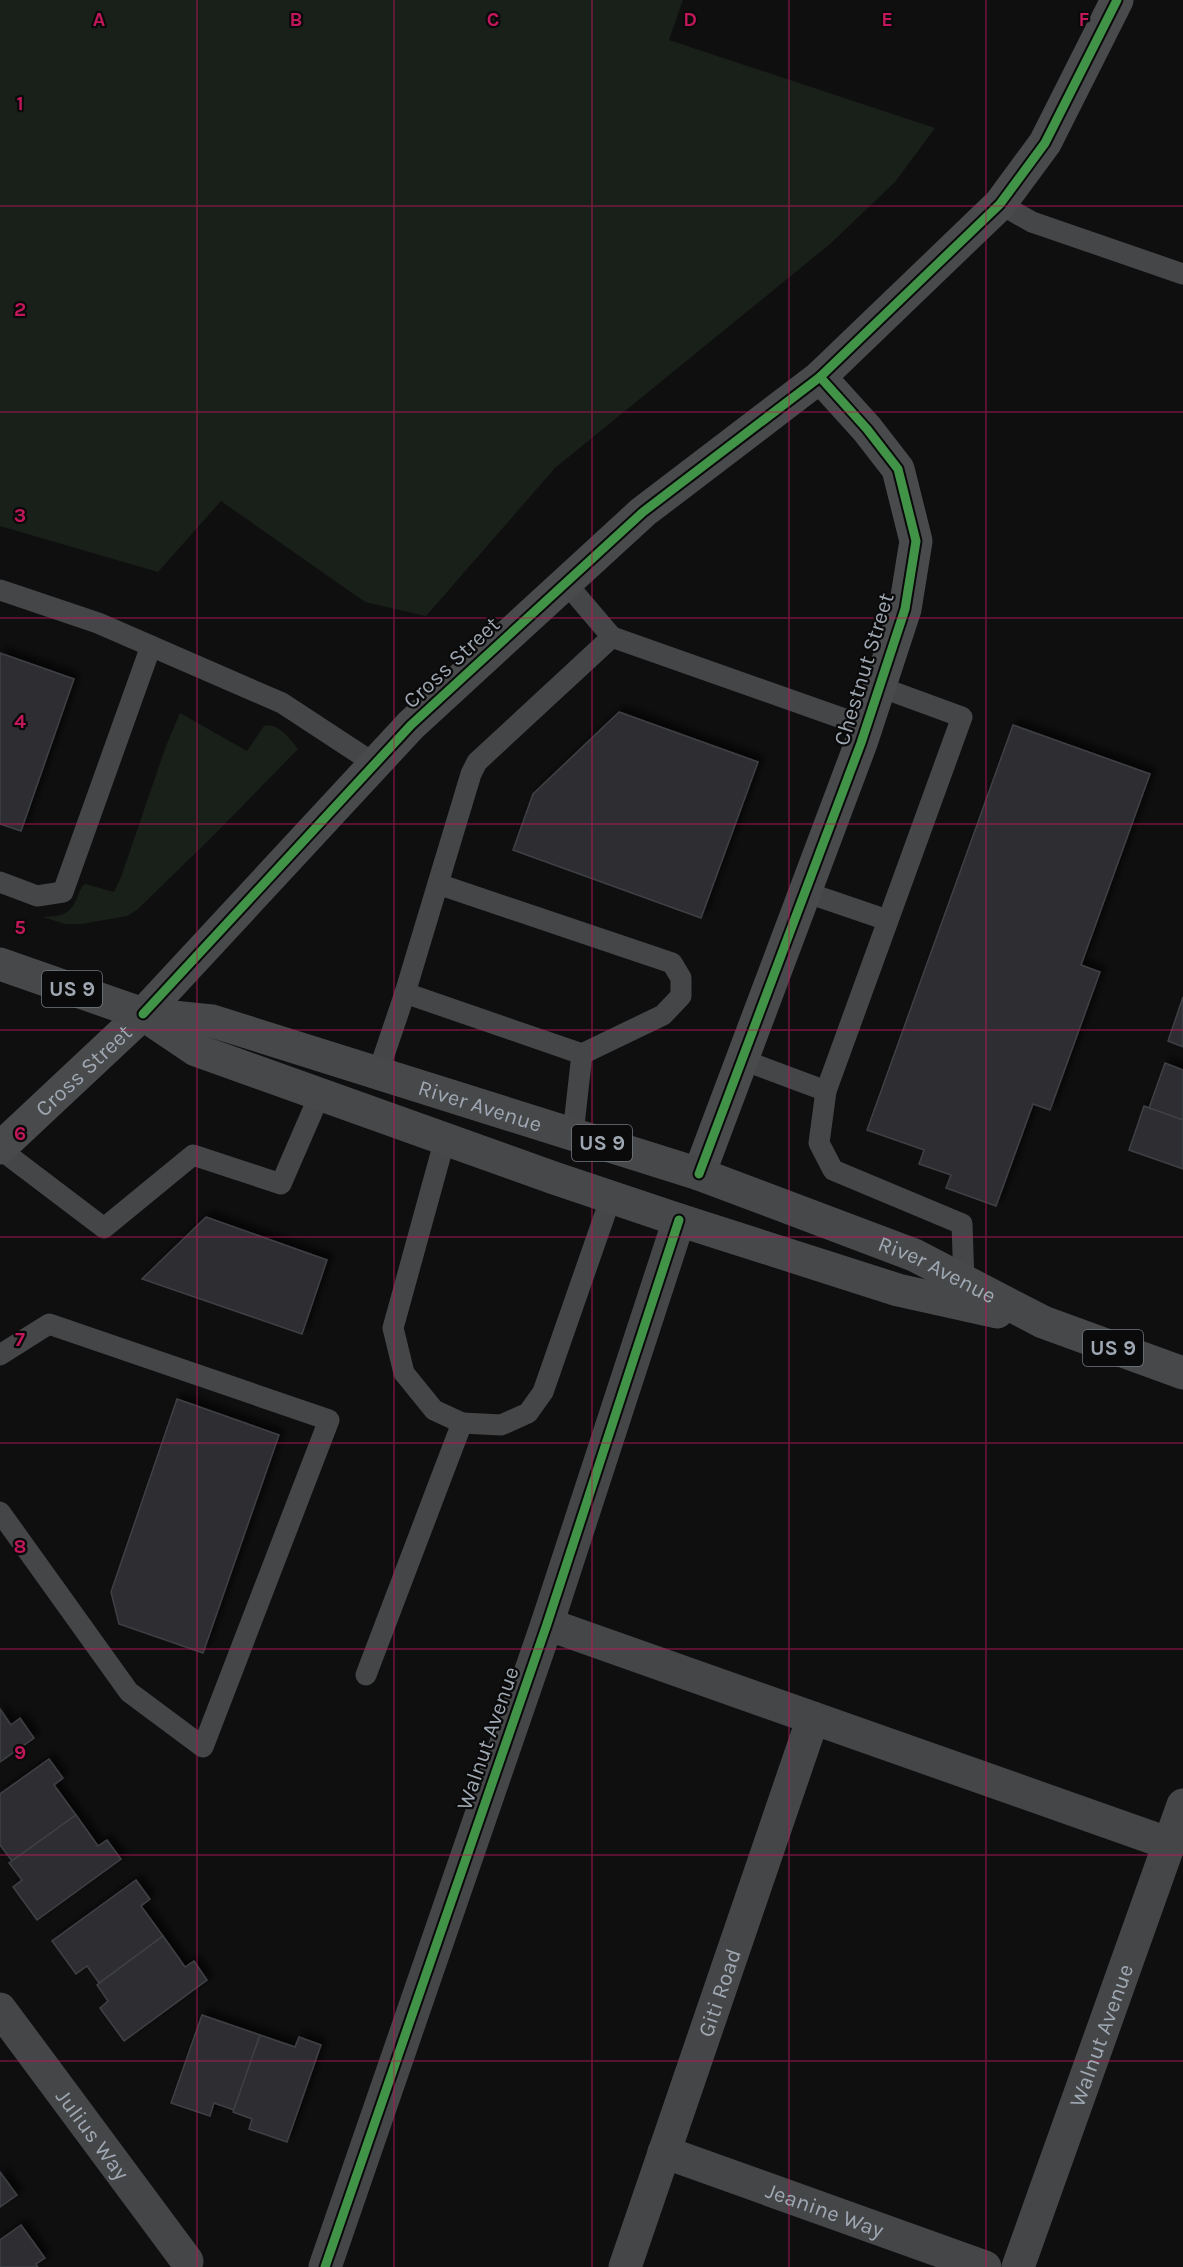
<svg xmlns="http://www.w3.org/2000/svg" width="1183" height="2267" viewBox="0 0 1183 2267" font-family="Karla,sans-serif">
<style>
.green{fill:#19201a}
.building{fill:#2e2e30;stroke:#3e4044;stroke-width:1.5;filter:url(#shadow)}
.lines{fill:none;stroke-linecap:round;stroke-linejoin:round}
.lane{stroke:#444648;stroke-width:21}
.street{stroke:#444648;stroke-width:33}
.secondary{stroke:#484a4c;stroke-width:33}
.highway{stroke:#46484a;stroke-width:33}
.cycleway-casing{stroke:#0a0a0b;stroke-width:13}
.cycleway{stroke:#419447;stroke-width:9}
.grid{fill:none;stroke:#c2185b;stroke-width:1.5;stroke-opacity:0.55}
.labels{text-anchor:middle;stroke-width:4.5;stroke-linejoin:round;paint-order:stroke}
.shield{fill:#0a0a0b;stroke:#727980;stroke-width:1.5}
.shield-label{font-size:21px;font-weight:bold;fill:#9fa8b2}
.street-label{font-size:22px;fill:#9fa8b2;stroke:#0a0a0b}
.grid-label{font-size:20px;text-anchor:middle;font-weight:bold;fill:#c2185b;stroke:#0a0a0b;stroke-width:4.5;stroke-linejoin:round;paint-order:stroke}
</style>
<defs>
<filter id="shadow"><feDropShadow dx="5.5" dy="-5.5" stdDeviation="3" flood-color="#0009"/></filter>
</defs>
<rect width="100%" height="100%" fill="#0f0f10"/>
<g class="green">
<polygon points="0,0 683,0 669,40 935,128 895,182 830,244 555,468 426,616 365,602 221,501 158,572 0,526"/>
<path d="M180,713l67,38 17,-25c12,-5 27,13 34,23l-80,82 -81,79 -10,6 -45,8h-17l-22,-7c20,-1 27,-2 35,-21 2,-5 2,-8 7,-12l29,8 7,-15 45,-131z"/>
</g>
<g class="building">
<polygon points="0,653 74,679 21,831 0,824"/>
<polygon points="619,712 758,762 701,918 513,850 533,794"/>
<polygon points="1013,725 1150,774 1081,965 1100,972 1050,1110 1033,1104 996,1206 946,1188 951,1175 919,1164 924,1150 867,1130"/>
<polygon points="1183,997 1183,1047 1168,1041"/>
<polygon points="1165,1063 1183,1070 1183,1120 1149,1108"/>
<polygon points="1144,1106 1183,1120 1183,1169 1129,1150"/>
<polygon points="206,1217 327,1260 302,1334 142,1279"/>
<polygon points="177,1399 279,1435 203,1653 119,1624 111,1592"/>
<polygon points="0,1709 11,1725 20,1718 34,1738 0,1762"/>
<polygon points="49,1759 63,1778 54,1785 76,1815 12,1861 0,1845 0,1794"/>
<polygon points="76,1815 98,1846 107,1840 121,1859 37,1920 13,1887 22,1880 9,1863"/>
<polygon points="136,1880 150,1899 141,1906 163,1936 99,1983 87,1966 76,1974 52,1941"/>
<polygon points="163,1936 185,1967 194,1961 207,1980 124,2041 100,2008 108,2001 97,1985"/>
<polygon points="202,2015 260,2035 234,2110 214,2103 210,2116 171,2103"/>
<polygon points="260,2035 295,2047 299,2037 321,2045 287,2142 249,2129 252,2119 233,2112"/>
<polygon points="0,2172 17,2195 0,2207"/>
<polygon points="21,2225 45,2258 36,2264 38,2267 0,2267 0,2240"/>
</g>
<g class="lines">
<g class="lane">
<polyline points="1000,204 1032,222 1183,274"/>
<polyline points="0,590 98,623 282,703 375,764"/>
<polyline points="612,637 867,727"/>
<polyline points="880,687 962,717 826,1091 819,1143 833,1170 962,1224 964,1282"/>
<polyline points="0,882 37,896 63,892 151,646"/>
<polyline points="805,892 887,920"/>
<polyline points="405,993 582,1054 663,1015 681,996 681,978 672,963 438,884"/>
<polyline points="743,1060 826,1091"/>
<polyline points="378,1073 405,993 471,774 477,762 612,637 566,583"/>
<polyline points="573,1134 582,1054"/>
<polyline points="0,1149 104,1228 193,1155 281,1184 320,1094"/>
<polyline points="0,1355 49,1324 329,1420 203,1747 129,1692 0,1512"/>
<polyline points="462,1423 501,1425 528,1413 543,1392 611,1197"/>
<polyline points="366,1675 462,1423 434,1410 404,1373 393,1328 445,1139"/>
</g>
<g class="street">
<polyline points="547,1624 1170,1844"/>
<path id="s1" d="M0,2009l187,252"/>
<path id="s2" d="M664,2152l321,115"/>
<polyline points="325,2267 547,1624 679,1220"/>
<path id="s3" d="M625,2267l188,-549"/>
<path id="s4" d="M1018,2267l165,-462"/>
</g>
<g class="secondary">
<path id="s5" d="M0,1148l143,-134 268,-289 232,-213 177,-135"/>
<polyline points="699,1174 861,743 905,609 916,541 898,469 867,429 820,377 1000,204 1045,143 1117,0"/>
</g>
<g class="highway">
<path id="s6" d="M0,964l143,50 69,7 487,153 215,81 129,67 140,51"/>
<polyline points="147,1017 196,1050 554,1178 679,1220 898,1290 997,1312"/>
</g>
<defs>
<g id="cycleway">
<polyline points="143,1014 411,725 643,512 820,377"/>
<polyline points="699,1174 861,743 905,609 916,541 898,469 867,429 820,377 1000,204 1045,143 1117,0"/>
<polyline points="325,2267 547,1624 679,1220"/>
</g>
</defs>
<use href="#cycleway" class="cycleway-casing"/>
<use href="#cycleway" class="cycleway"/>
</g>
<path class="grid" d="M197,0v2267M394,0v2267M592,0v2267M789,0v2267M986,0v2267M0,206h1183M0,412h1183M0,618h1183M0,824h1183M0,1030h1183M0,1237h1183M0,1443h1183M0,1649h1183M0,1855h1183M0,2061h1183"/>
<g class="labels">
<g class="shield">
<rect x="42" y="971" width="60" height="36" rx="4.5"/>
<rect x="572" y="1125" width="60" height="36" rx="4.5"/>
<rect x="1083" y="1330" width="60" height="36" rx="4.5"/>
</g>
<g class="shield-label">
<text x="72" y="996">US 9</text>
<text x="602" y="1150">US 9</text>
<text x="1113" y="1355">US 9</text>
</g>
<g class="street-label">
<text transform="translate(451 662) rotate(-43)" y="8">Cross Street</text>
<text transform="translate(863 669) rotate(-73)" y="8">Chestnut Street</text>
<text dy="8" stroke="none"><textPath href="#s5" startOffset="114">Cross Street</textPath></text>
<text dy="8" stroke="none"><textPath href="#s6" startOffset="502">River Avenue</textPath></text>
<text dy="8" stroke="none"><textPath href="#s6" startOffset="988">River Avenue</textPath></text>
<text transform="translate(487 1738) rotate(-71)" y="8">Walnut Avenue</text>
<text dy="8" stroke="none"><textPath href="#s3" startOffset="290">Giti Road</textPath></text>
<text dy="8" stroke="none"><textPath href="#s4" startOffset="246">Walnut Avenue</textPath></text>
<text dy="8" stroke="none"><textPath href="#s1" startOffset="156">Julius Way</textPath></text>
<text dy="8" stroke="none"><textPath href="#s2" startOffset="171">Jeanine Way</textPath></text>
</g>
</g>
<g class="grid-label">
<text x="99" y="26">A</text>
<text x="296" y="26">B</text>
<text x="493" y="26">C</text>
<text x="690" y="26">D</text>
<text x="887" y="26">E</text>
<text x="1084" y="26">F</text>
<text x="20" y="110">1</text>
<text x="20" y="316">2</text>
<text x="20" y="522">3</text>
<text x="20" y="728">4</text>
<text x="20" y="934">5</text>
<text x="20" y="1140">6</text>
<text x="20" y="1346">7</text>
<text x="20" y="1553">8</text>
<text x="20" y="1759">9</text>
</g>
</svg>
